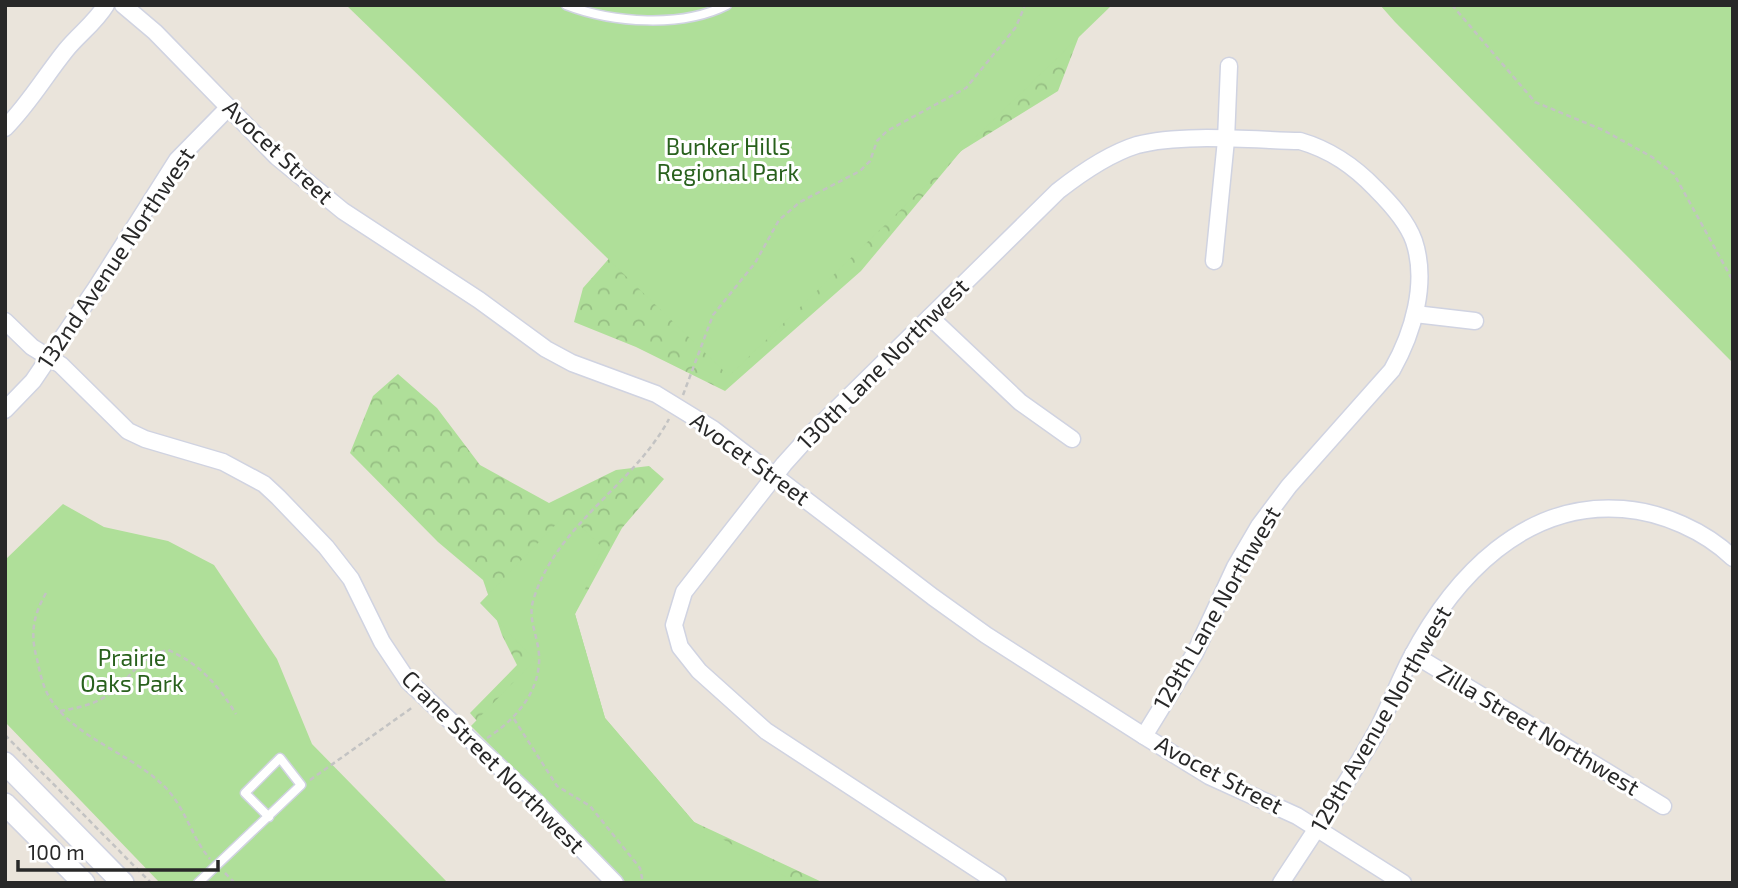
<svg xmlns="http://www.w3.org/2000/svg" width="1738" height="888" viewBox="0 0 1738 888" font-family="'Exo 2',sans-serif">
<style>
.forest{fill:url(#forest-crowns)}
.park{fill:#afdf99}
.lines{fill:none;stroke-linecap:round;stroke-linejoin:round}
.lane-casing{stroke:#d0d3e1;stroke-width:11}
.street-casing{stroke:#d0d3e1;stroke-width:19}
.secondary-casing{stroke:#d0d3e1;stroke-width:24}
.path{stroke:#c3c3c3;stroke-width:2.5;stroke-dasharray:5 3.5;stroke-linecap:butt}
.lane{stroke:#fff;stroke-width:8}
.street{stroke:#fff;stroke-width:16}
.secondary{stroke:#fff;stroke-width:21}
.labels{text-anchor:middle;stroke-width:6;stroke-linejoin:round;paint-order:stroke}
.park-label{font-size:23px;fill:#29611d;stroke:#fff}
.street-label{font-size:23px;fill:#282828;stroke:#fff}
</style>
<defs>
<pattern id="forest-crowns" width="20" height="18" patternUnits="userSpaceOnUse" patternTransform="scale(1.75)"><rect width="20" height="18" fill="#afdf99"/><path d="M2 6a3 3 0 1 1 6 0M12 15a3 3 0 1 1 6 0" fill="none" stroke="#97bf84"/></pattern>
</defs>
<rect width="100%" height="100%" fill="#eae4db"/>
<g class="forest">
<polygon points="1091,5 1058,91 961,151 861,271 725,391 636,347 574,322 583,288 643,220"/>
<polygon points="398,374 437,408 480,465 549,503 616,470 649,466 664,479 622,528 575,614 605,718 694,822 824,883 627,883 547,802 470,713 517,665 502,635 483,580 438,542 350,453 373,396"/>
</g>
<g class="park">
<polygon points="346,5 1112,5 729,376"/>
<polygon points="1380,5 1733,5 1733,363 1395,22"/>
<polygon points="63,504 104,527 168,541 214,565 277,659 312,744 448,883 160,883 5,722 5,560"/>
<polygon points="567,513 602,547 575,614 605,718 694,822 796,883 627,883 471,726 535,660 480,603"/>
</g>
<g class="lines">
<defs>
<g id="lane">
<path d="M566,5c47,18 116,23 161,0"/>
<polyline points="198,883 301,785 280,758 245,793 269,817"/>
</g>
<g id="street">
<polyline points="123,5 155,32 277,157 343,211 479,300 546,349 572,363 656,394 713,429 933,597 986,635 1144,736 1209,776 1297,816 1403,883"/>
<path d="M5,128c24,-24 40,-52 61,-78 13,-16 29,-27 40,-45"/>
<polyline points="1214,261 1226,140 1229,66"/>
<polyline points="1415,314 1475,321"/>
<polyline points="930,317 1020,402 1072,439"/>
<polyline points="5,321 32,347 61,365 128,431 145,439 223,462 264,484 278,497 326,547 351,579 382,642 408,681 527,793 615,883"/>
<polyline points="5,410 33,381 96,288 177,160 228,108"/>
<polyline points="1413,654 1663,806"/>
<path d="M998,883l-232,-152 -67,-60 -19,-24 -6,-22 10,-33 100,-128 27,-30 247,-243c23,-18 50,-37 79,-46 45,-12 116,-5 163,-4 31,9 54,25 76,48 14,14 31,32 38,52 14,42 -1,92 -22,129l-103,116 -30,40 -24,41 -40,86 -51,83"/>
<path d="M1281,883c32,-49 65,-97 94,-149 13,-24 23,-51 36,-76 43,-82 114,-157 212,-149 39,3 82,22 110,49"/>
</g>
<g id="secondary">
<polyline points="5,763 123,883"/>
<polyline points="5,804 84,883"/>
</g>
</defs>
<use href="#lane" class="lane-casing"/>
<use href="#street" class="street-casing"/>
<use href="#secondary" class="secondary-casing"/>
<g class="path">
<polyline points="1452,5 1535,102 1603,130 1652,157 1674,174 1733,281"/>
<polyline points="683,395 713,315 755,263 779,220 800,202 860,171 870,161 877,141 887,131 966,88 1016,27 1025,5"/>
<path d="M46,593c-13,23 -16,41 -9,66 3,14 6,29 14,41 26,39 81,54 114,87 22,23 26,50 45,72"/>
<path d="M60,711c18,-3 37,-7 52,-19 19,-15 30,-37 56,-42 31,13 50,35 68,64"/>
<polyline points="514,719 557,786 590,806 640,868 643,883"/>
<polyline points="5,735 151,883"/>
<path d="M487,738c33,-21 60,-55 50,-96 -3,-15 -8,-26 -4,-41 23,-77 100,-115 136,-182"/>
<polyline points="310,780 413,707"/>
<polyline points="225,873 235,883"/>
</g>
<use href="#lane" class="lane"/>
<use href="#street" class="street"/>
<use href="#secondary" class="secondary"/>
</g>
<g class="labels">
<g class="park-label">
<text x="728" y="155">Bunker Hills<tspan x="728" dy="26">Regional Park</tspan></text>
<text x="132" y="666">Prairie<tspan x="132" dy="26">Oaks Park</tspan></text>
</g>
<g class="street-label">
<text transform="translate(278 152) rotate(43)" y="8">Avocet Street</text>
<text transform="translate(116 258) rotate(-56)" y="8">132nd Avenue Northwest</text>
<text transform="translate(883 364) rotate(-45)" y="8">130th Lane Northwest</text>
<text transform="translate(750 459) rotate(36)" y="8">Avocet Street</text>
<text transform="translate(1217 608) rotate(-60)" y="8">129th Lane Northwest</text>
<text transform="translate(1381 719) rotate(-60)" y="8">129th Avenue Northwest</text>
<text transform="translate(1538 730) rotate(31)" y="8">Zilla Street Northwest</text>
<text transform="translate(493 762) rotate(45)" y="8">Crane Street Northwest</text>
<text transform="translate(1219 775) rotate(28)" y="8">Avocet Street</text>
</g>
</g>
<rect width="1738" height="888" fill="none" stroke="#282828" stroke-width="14"/>
<path d="M18 860v10h200v-10" fill="none" stroke="#282828" stroke-width="3.5"/>
<text x="28" y="860" font-size="21" fill="#282828" stroke="#ffffff" stroke-width="5" paint-order="stroke">100 m</text>
</svg>
